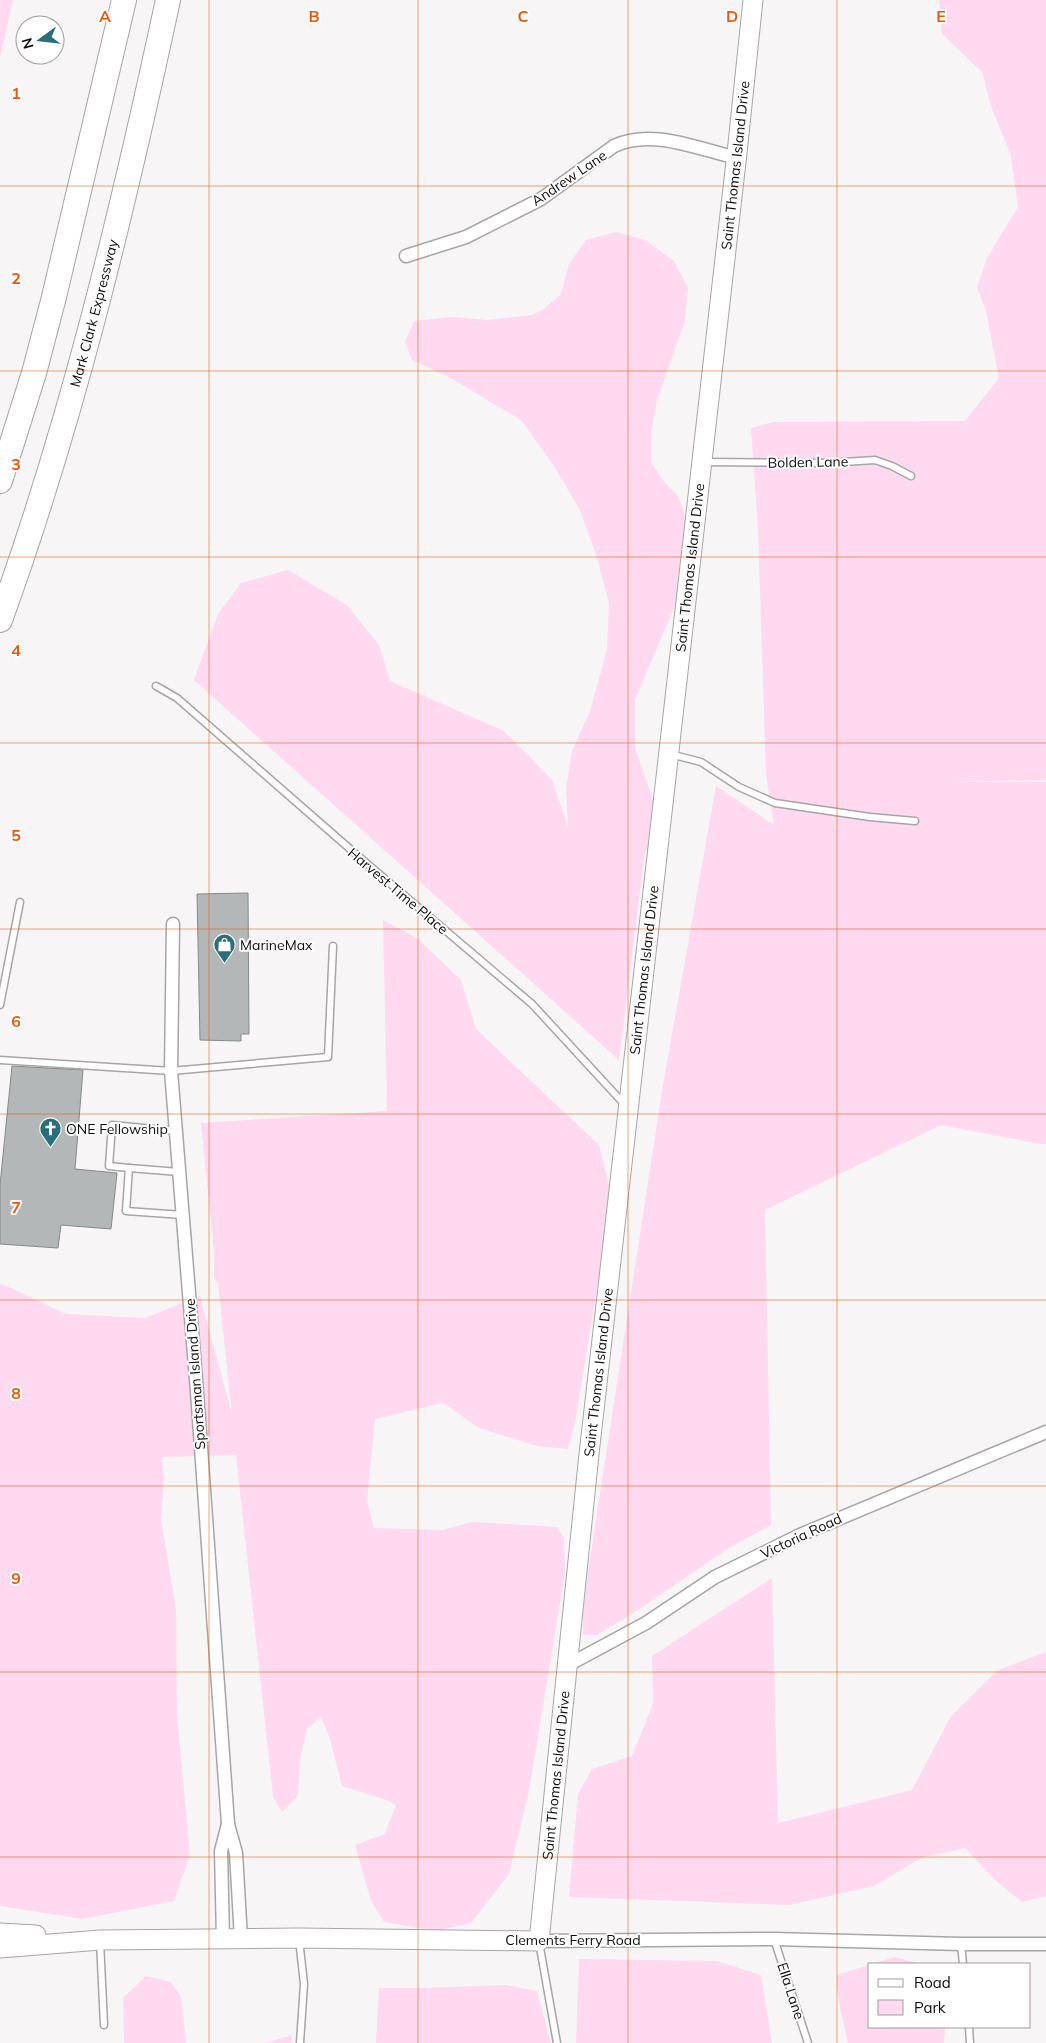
<svg xmlns="http://www.w3.org/2000/svg" width="1046" height="2043" viewBox="0 0 1046 2043" font-family="Mulish,sans-serif">
<style>
.green{fill:#fed9ef}
.building{fill:#b3b7b7;stroke:#858989}
.lines{fill:none;stroke-linecap:round;stroke-linejoin:round}
.lane-casing{stroke:#a8a5a7;stroke-width:9}
.street-casing{stroke:#a8a5a7;stroke-width:15}
.secondary-casing{stroke:#a8a5a7;stroke-width:21}
.highway-casing{stroke:#a8a5a7;stroke-width:26}
.lane{stroke:#fff;stroke-width:6}
.street{stroke:#fff;stroke-width:12}
.secondary{stroke:#fff;stroke-width:19}
.highway{stroke:#fff;stroke-width:24}
.grid{fill:none;stroke:#e8590c;stroke-width:1;stroke-opacity:0.55}
.labels{text-anchor:middle;stroke-width:4;stroke-linejoin:round;paint-order:stroke}
.street-label{font-size:14px;fill:#0e0d0e;stroke:#fff}
.poi-label{font-size:14px;fill:#0e0d0e;stroke:#fff;text-anchor:start}
.grid-label{font-size:16px;text-anchor:middle;font-weight:bold;fill:#e8590c;stroke:#fff;stroke-width:4;stroke-linejoin:round;paint-order:stroke}
</style>
<rect width="100%" height="100%" fill="#f8f5f7"/>
<g class="green">
<polygon points="0,0 13,0 0,58"/>
<polygon points="939,0 1046,0 1046,780 941,782 1046,782 1046,1144 1040,1144 941,1125 765,1210 771,1525 729,1548 638,1610 597,1635 583,1635 583,1604 663,1085 716,786 774,825 766,776 758,530 751,428 773,422 965,421 999,378 986,311 977,287 987,258 1018,207 1011,156 991,106 982,72 942,34"/>
<polygon points="616,232 645,240 674,261 688,288 685,321 657,400 651,434 651,462 665,483 678,496 687,519 679,596 635,700 635,748 655,805 651,848 645,851 619,1060 194,680 218,614 241,583 288,570 347,605 379,645 390,681 504,731 552,780 568,827 566,788 572,751 590,711 607,650 609,603 597,558 580,510 554,466 521,420 447,376 412,360 405,342 414,321 452,317 487,320 532,315 544,309 561,294 569,264 586,240"/>
<polygon points="383,920 417,938 461,980 476,1029 599,1145 612,1197 575,1423 568,1449 537,1446 479,1428 443,1403 375,1419 367,1501 374,1528 443,1530 472,1522 557,1527 564,1538 565,1573 529,1791 509,1874 471,1923 436,1931 384,1922 371,1901 355,1845 385,1834 396,1805 384,1799 342,1786 330,1739 321,1717 307,1729 300,1759 298,1796 282,1812 273,1796 236,1455 162,1457 164,1479 161,1520 176,1608 177,1714 190,1855 174,1901 83,1919 0,1906 0,1283 66,1314 145,1318 200,1296 232,1414 218,1284 214,1278 214,1252 201,1123 387,1111"/>
<polygon points="772,1578 778,1823 912,1790 951,1716 998,1670 1046,1652 1046,1896 1022,1902 995,1880 965,1848 921,1858 874,1886 789,1905 569,1897 578,1794 592,1769 632,1756 653,1704 652,1656"/>
<polygon points="895,1957 920,1964 872,1964"/>
<polygon points="579,1959 717,1961 761,1975 772,2043 576,2043"/>
<polygon points="870,1965 870,2027 945,2027 944,2043 848,2043 840,2008 836,1975"/>
<polygon points="146,1976 171,1982 181,1997 186,2043 124,2043 123,1998"/>
<polygon points="506,1985 537,1991 551,2043 376,2043 379,1988 423,1988"/>
<polygon points="292,2035 291,2043 266,2043"/>
</g>
<g class="building">
<polygon points="248,893 249,1034 241,1034 241,1041 200,1040 197,894"/>
<polygon points="12,1066 83,1070 75,1169 117,1173 111,1229 61,1225 58,1248 0,1244 0,1185"/>
</g>
<g class="lines">
<defs>
<g id="lane">
<polyline points="703,462 828,463 875,460 892,466 911,476"/>
<polyline points="156,686 177,698 365,862 532,1004 626,1106"/>
<polyline points="670,754 701,762 739,787 775,803 870,817 915,821"/>
<polyline points="0,1005 20,902"/>
<polyline points="0,1060 171,1071 328,1057 333,946"/>
<polyline points="176,1131 112,1125 109,1166 129,1168 126,1211 183,1215"/>
<polyline points="129,1168 179,1172"/>
<polyline points="299,1939 304,1984 300,2043"/>
<polyline points="774,1939 808,2043"/>
<polyline points="100,1941 104,2025"/>
<polyline points="539,1942 557,2043"/>
<polyline points="961,1944 963,1964"/>
<polyline points="969,2027 970,2043"/>
</g>
<g id="street">
<path d="M406,256l60,-19 75,-38 73,-53c38,-18 84,3 123,12"/>
<polyline points="173,924 171,1071 197,1392 228,1824 236,1853 241,1939"/>
<polyline points="568,1665 646,1623 715,1577 800,1535 1046,1432"/>
<polyline points="223,1939 221,1851 228,1824"/>
<polyline points="539,1941 774,1939 961,1944 1046,1944"/>
</g>
<g id="secondary">
<polyline points="0,1933 36,1935"/>
<path id="s1" d="M0,1948l100,-8 199,-2 240,3 50,-487 148,-1301 16,-153"/>
</g>
<g id="highway">
<polyline points="0,481 34,373 54,297 124,0"/>
<path id="s2" d="M0,620c73,-201 123,-411 168,-620"/>
</g>
</defs>
<use href="#lane" class="lane-casing"/>
<use href="#street" class="street-casing"/>
<use href="#secondary" class="secondary-casing"/>
<use href="#highway" class="highway-casing"/>
<use href="#lane" class="lane"/>
<use href="#street" class="street"/>
<use href="#secondary" class="secondary"/>
<use href="#highway" class="highway"/>
</g>
<path class="grid" d="M209,0v2043M418,0v2043M628,0v2043M837,0v2043M0,186h1046M0,371h1046M0,557h1046M0,743h1046M0,929h1046M0,1114h1046M0,1300h1046M0,1486h1046M0,1672h1046M0,1857h1046"/>
<defs>
<symbol id="shop-pin" viewBox="-11 -11 22 30"><path d="M0 17L-7.5 6A9.5 9.5 0 1 1 7.5 6Z" fill="#276f7b" stroke="#fff"/><path d="M-5-2.5h2.3a2.7 3.5 0 0 1 5.4 0H5L5.5 6h-11ZM-1.5-2.5h3a1.5 2.3 0 0 0-3 0Z" fill="#fff"/></symbol>
<symbol id="church-pin" viewBox="-11 -11 22 30"><path d="M0 17L-7.5 6A9.5 9.5 0 1 1 7.5 6Z" fill="#276f7b" stroke="#fff"/><path d="M-1.2-6h2.4v3.5h3.3v2.4h-3.3V6h-2.4V-.1h-3.3v-2.4h3.3Z" fill="#fff"/></symbol>
</defs>
<g fill-rule="evenodd">
<use href="#shop-pin" x="212" y="932" width="25" height="34"/>
<use href="#church-pin" x="38" y="1116" width="25" height="34"/>
</g>
<g class="labels">
<g class="street-label">
<text dy="5" stroke="none"><textPath href="#s1" startOffset="2326">Saint Thomas Island Drive</textPath></text>
<text transform="translate(569 178) rotate(-34)" y="5">Andrew Lane</text>
<text dy="5" stroke="none"><textPath href="#s2" startOffset="321">Mark Clark Expressway</textPath></text>
<text transform="translate(808 462) rotate(-1)" y="5">Bolden Lane</text>
<text dy="5" stroke="none"><textPath href="#s1" startOffset="1921">Saint Thomas Island Drive</textPath></text>
<text transform="translate(398 891) rotate(40)" y="5">Harvest Time Place</text>
<text dy="5" stroke="none"><textPath href="#s1" startOffset="1516">Saint Thomas Island Drive</textPath></text>
<text dy="5" stroke="none"><textPath href="#s1" startOffset="1111">Saint Thomas Island Drive</textPath></text>
<text transform="translate(195 1374) rotate(-94)" y="5">Sportsman Island Drive</text>
<text transform="translate(801 1536) rotate(-25)" y="5">Victoria Road</text>
<text dy="5" stroke="none"><textPath href="#s1" startOffset="706">Saint Thomas Island Drive</textPath></text>
<text x="573" y="1945">Clements Ferry Road</text>
<text transform="translate(791 1991) rotate(72)" y="5">Ella Lane</text>
</g>
<g class="poi-label">
<text x="240" y="950">MarineMax</text>
<text x="66" y="1134">ONE Fellowship</text>
</g>
</g>
<g class="grid-label">
<text x="105" y="22">A</text>
<text x="314" y="22">B</text>
<text x="523" y="22">C</text>
<text x="732" y="22">D</text>
<text x="941" y="22">E</text>
<text x="16" y="99">1</text>
<text x="16" y="284">2</text>
<text x="16" y="470">3</text>
<text x="16" y="656">4</text>
<text x="16" y="841">5</text>
<text x="16" y="1027">6</text>
<text x="16" y="1213">7</text>
<text x="16" y="1399">8</text>
<text x="16" y="1584">9</text>
</g>
<rect x="868" y="1963" width="162" height="65" fill="#ffffff" stroke="#9f9e9f"/>
<rect x="878" y="1979" width="25" height="8" fill="#ffffff" stroke="#9f9e9f"/>
<text x="914" y="1988" font-size="15" fill="#0e0d0e">Road</text>
<rect x="878" y="2000" width="25" height="15" fill="#fed9ef" stroke="#9f9e9f"/>
<text x="914" y="2013" font-size="15" fill="#0e0d0e">Park</text>
<g transform="translate(40 40) rotate(255)"><circle r="24" fill="#ffffff" stroke="#9f9e9f"/>
<path d="M0-4L9 19L0 12L-9 19Z" fill="#276f7b"/>
<text y="-8" font-size="14" font-weight="bold" text-anchor="middle" fill="#0e0d0e">N</text>
</g>
</svg>
